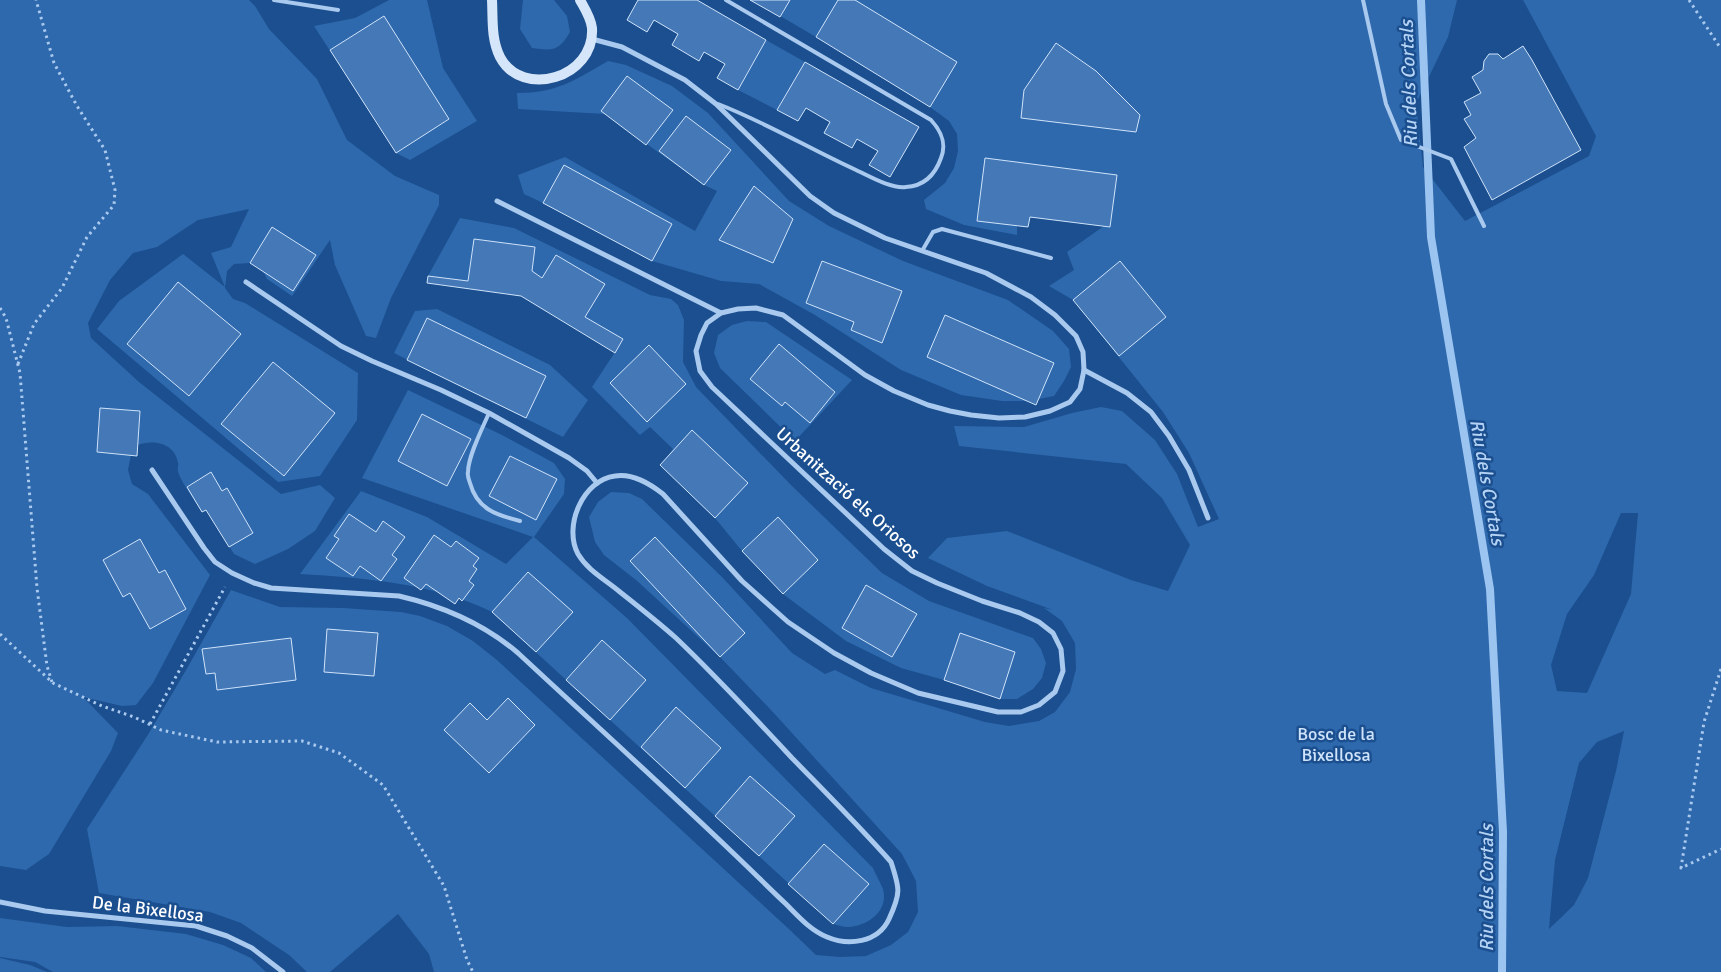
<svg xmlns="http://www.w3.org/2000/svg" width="1721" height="972" viewBox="0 0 1721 972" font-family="Signika,sans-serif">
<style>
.green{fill:#2e69ad;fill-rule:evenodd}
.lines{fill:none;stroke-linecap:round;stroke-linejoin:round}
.stream{stroke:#9cc4f0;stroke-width:8}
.building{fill:#4478b7;stroke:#cfe3fa}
.path{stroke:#a9c9ee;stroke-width:3;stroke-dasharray:2.5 4;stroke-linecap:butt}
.service{stroke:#a9c9ee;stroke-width:4}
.minor{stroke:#a9c9ee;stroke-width:5}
.secondary{stroke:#d6e6fa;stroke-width:10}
.labels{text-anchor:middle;stroke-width:5;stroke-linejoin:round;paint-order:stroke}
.street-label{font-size:18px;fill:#fff;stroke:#1b4f8f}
.park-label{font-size:18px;fill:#cfe3fa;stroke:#1b4f8f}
.water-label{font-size:19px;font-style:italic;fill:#b5d3f5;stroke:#1b4f8f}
</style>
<rect width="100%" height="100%" fill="#1b4f8f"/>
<g class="green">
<path d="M0,0h249l6,6 14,23 48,50 30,61 48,36 44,19v10l-48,93 -15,40 -10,-2 -31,-71 -5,-25 -38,56 -25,-17 -4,-8 -13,-8 -16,1 -7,7 -2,17 8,11 12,4 113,70 -1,47 -37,56 -42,6 -181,-153 22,-28 64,-47 42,33 -14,-34 20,-6 18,-38 -51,11 -41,27 -24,6 -23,27 -22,43 3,15 48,44 142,112 39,-9 15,13 -20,33 -27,18 -33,15 -21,-10 -28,-44 -4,2c-6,-10 -22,-31 -24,-41 -1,-3 1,-6 0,-8 -3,-20 -24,-24 -41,-18l-37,-37 -3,44 34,3 -3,15 4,14 16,10 62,81 -57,108 -17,22 -14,1 -39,-9 35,36 -7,18 -62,103 -23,16 -26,-4z"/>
<polygon points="389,0 427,0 443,68 477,121 410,160 396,153 314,26 355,18"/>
<path d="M523,0h31l13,16 3,16c-11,19 -17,19 -38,16l-12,-19z"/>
<path d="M753,0h704l-9,37 -32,67 7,63 42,54 124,-65 7,-20 -73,-136h198v972h-1287l-5,-18 -31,-40 -68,58h-23l-18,-17 -48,-32 -31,-11 -111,-19 -12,-64 62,-96 40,-68 42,-75 49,17 63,1 58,4 19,4 27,10 26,15 24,19 294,271 25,24 24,2 26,-1 25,-11 17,-13 10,-20 -2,-31 -14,-27 -131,-144 -51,-53 -84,-77 -32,-25 -9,-13 -6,-25 9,-15 13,-10 18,1 13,6 81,79 69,75 33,21 10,-4 36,18 114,34 24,4 30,-5 16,-9 15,-20 6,-23 -1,-26 -13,-22 -18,-13 9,2 -66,-24 -59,-28 19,-20 60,-7 124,49 37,11 22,-46 -28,-47 -36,-34 -167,-18 -5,-20 70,1 48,-14 29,-6 21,4 33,29 22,34 21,53 21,-8 -30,-66 -26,-41 -90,-112 -24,-14 25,-16 -7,-18 37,-26 -74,-9 -2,10 -11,-1v9l-53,-10 -38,-16 -2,-9 21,-17 9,-15 4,-17 -1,-17 -8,-13 -19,-14 -114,-70zM1621,513h17l-7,81 -44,99 -30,-2 -6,-26 16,-51 27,-39zM1624,731l-8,40 -28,107 -14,27 -25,24 6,-69 24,-97 18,-21z"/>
<polygon points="766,40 805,62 777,110 738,90"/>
<path d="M608,61l18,4 46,21 36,27 81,88 40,25 74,35 105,39 45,31 16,18 2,18 -7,14 -10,15 -25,5h-27l-41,-6 -60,-25 -86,-55 -56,-31 -38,-3 -69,-20 -109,-58 -19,-9 -6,-19 47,-18 130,74 22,-40 -13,-6 -99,-71 -87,-5 -1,-16c40,0 58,-13 91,-32z"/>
<polygon points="460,218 514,228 650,295 671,299 678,305 684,320 683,362 696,387 792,486 882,573 929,601 1033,638 1041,649 1046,663 1042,678 1033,689 1017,699 1000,699 944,680 901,668 846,641 783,594 742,551 715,518 660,465 673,449 650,427 640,435 592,387 623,340 585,317 604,284 556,255 542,278 532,271 535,247 474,239 468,281 428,276"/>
<polygon points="437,309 550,365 588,400 563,437 394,353 415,311"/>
<polygon points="747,321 766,322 852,380 795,441 720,368 714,353 718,335 732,325"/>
<path d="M408,390l92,44 54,29 11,16 -1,15 -30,43 93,81 246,250c3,7 7,14 10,21 6,22 -15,37 -35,38 -5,0 -10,-2 -15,-3l-341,-312c-59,-29 -127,-34 -192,-38l61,-83 66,26 79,47 27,-27 -171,-59z"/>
<polygon points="0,918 67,927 117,926 186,934 223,945 251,958 266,972 53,972 35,962 0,957"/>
<polygon points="0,958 30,965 47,972 0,972"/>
</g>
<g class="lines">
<polyline class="stream" points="1421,0 1431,237 1490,589 1503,832 1502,972"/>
</g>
<g class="building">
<polygon points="638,0 697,0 766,40 738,90 717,78 725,64 704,52 699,61 672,45 678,34 654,20 647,32 627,20"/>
<polygon points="750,0 790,0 780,17"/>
<polygon points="838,0 855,0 957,62 930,107 816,37"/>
<polygon points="384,16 449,119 396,153 330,50"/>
<polygon points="1056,43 1096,71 1140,115 1136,132 1021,118 1024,90"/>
<polygon points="1523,46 1532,60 1581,150 1492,200 1464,147 1476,138 1464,119 1471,115 1464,102 1481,93 1472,77 1483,70 1484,61 1489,54 1498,54 1503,59"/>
<polygon points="805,62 919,127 890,177 869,165 878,151 857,139 852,148 824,133 830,122 806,108 798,121 777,110"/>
<polygon points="627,76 673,110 646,145 601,111"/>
<polygon points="686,116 731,150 704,185 659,151"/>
<polygon points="985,158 1117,175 1110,227 1030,217 1028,227 977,221"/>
<polygon points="564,165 672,224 652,261 543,203"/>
<polygon points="754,186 793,219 773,263 719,240"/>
<polygon points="272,227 316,255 293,291 250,263"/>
<polygon points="474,239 535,247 532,271 542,278 556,255 605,284 585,317 623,339 615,353 521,296 427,283 428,276 468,281"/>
<polygon points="822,261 902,291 882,343 851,330 854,322 806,303"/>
<polygon points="1120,261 1166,317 1119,356 1073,300"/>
<polygon points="178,282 241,334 189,396 127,344"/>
<polygon points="945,315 1054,363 1036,405 927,357"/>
<polygon points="427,318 546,376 526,418 407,360"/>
<polygon points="779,344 835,392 810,423 785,402 782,406 750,379"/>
<polygon points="649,345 686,384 647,422 610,383"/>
<polygon points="273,362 335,413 284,476 221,424"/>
<polygon points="100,408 140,411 137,456 97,452"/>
<polygon points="422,414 471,439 447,486 398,461"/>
<polygon points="692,430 748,483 715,518 660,465"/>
<polygon points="510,456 557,479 536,520 489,496"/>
<polygon points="211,472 222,491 227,488 253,533 229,547 206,510 202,512 187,487"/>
<polygon points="349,514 376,532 383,521 405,537 392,555 397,559 381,581 360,566 353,576 326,558 339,539 334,536"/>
<polygon points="778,517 818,560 783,594 742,551"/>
<polygon points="434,535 451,547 456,541 479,558 473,566 477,569 469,581 474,585 462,601 459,598 455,604 426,584 421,590 404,578"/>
<polygon points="655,537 745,633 720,657 630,561"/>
<polygon points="140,539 159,573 165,570 186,609 150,629 130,593 123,597 103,560"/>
<polygon points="528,572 573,612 536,652 492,612"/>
<polygon points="866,585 917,614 892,657 842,628"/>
<polygon points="327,629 378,633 374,676 324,672"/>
<polygon points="960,633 1015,652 1000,699 944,680"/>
<polygon points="291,638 296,680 217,690 215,673 206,674 202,649"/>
<polygon points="602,640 646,680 610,720 566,680"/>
<polygon points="508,698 535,725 489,773 444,730 470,703 487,720"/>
<polygon points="676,707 721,748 685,788 641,747"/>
<polygon points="750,776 795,816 759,856 715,816"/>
<polygon points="824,844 869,884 833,924 788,884"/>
</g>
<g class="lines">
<g class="path">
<polyline points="1689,0 1721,49"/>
<polyline points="0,308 6,318 20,373 37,588 47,666 52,682"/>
<polyline points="18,364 34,324 62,288 87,237 114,205 115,190 105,150 77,106 54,63 36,0"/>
<polyline points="0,634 53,683 102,706 134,717 161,730 217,742 302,741 339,753 383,785 444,886 467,960 473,972"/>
<polyline points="1721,669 1704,722 1681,868 1721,849"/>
<polyline points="150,724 225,587"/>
</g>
<g class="service">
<polyline points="274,0 338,10"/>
<polyline points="1363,0 1386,104 1401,140 1451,159 1484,226"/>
<path d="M718,104c47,18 92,45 138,66 13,6 35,19 50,17 18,-1 29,-12 35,-29 6,-15 0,-27 -10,-38l-205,-120"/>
<polyline points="922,251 933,232 942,229 1051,258"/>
<path d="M489,413c-6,14 -21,43 -21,59 -1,3 1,8 2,11 7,26 26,32 50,38"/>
</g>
<g class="minor">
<polyline points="497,201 721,313"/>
<polyline points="246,282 341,346 372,361 441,390 489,413 569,458 587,471 597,483"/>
<polyline points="1084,370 1127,393 1151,412 1169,436 1189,470 1208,518"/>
<path d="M152,470l52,78 11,14 17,11 22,10 17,5 128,8c43,10 85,28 119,57 71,66 143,131 213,198 19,18 37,36 55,53 12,12 24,26 41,33 21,9 51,6 62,-18 12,-26 11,-30 2,-57 -32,-36 -66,-70 -99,-104 -38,-41 -76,-82 -116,-120 -18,-16 -37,-31 -56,-46 -14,-12 -32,-21 -42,-38 -15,-28 5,-74 37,-78 18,-3 35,8 48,18l79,87 46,41 46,31 37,20 47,20 80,19h23l18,-7 16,-13 8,-21 -2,-22 -8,-16 -14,-11 -19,-9 -38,-12 -45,-18 -25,-12 -28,-22 -172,-162 -12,-16 -4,-20 5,-16 6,-12 14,-10 17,-4 18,-1 27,7 82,60 29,16 34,14 22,6 21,4 28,3 26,-1 25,-6 20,-9 10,-13 4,-19 -1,-18 -7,-16 -21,-21 -24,-18 -45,-24 -101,-35 -51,-25 -24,-17 -94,-92 -31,-24 -63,-33 -30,-8"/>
<polyline points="0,902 45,911 196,926 227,936 252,948 283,972"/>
</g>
<path class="secondary" d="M492,0c1,19 -1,39 8,57 22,42 95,21 92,-29 -1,-10 -7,-19 -12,-28"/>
</g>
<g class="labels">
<g class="street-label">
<text transform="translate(848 493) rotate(42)" y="6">Urbanització els Oriosos</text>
<text transform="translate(148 909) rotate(7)" y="6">De la Bixellosa</text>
</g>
<g class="park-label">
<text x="1336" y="740">Bosc de la<tspan x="1336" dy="21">Bixellosa</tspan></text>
</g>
<g class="water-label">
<text transform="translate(1408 84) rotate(-92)" y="7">Riu dels Cortals</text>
<text transform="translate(1488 482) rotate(80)" y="7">Riu dels Cortals</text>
<text transform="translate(1486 888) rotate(-90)" y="7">Riu dels Cortals</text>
</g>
</g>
</svg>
